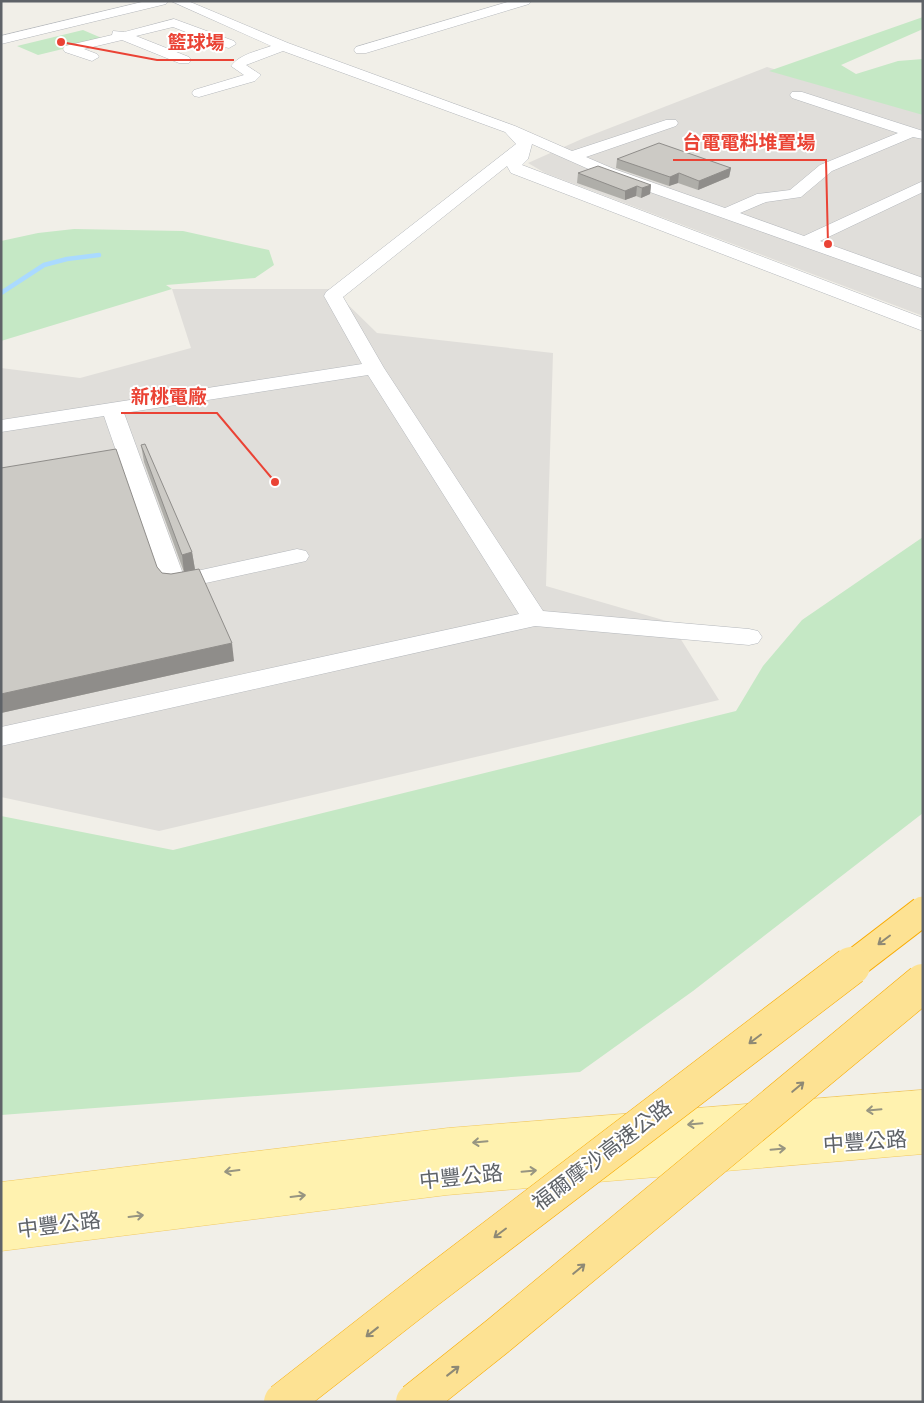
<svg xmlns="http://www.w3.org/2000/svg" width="924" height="1403" viewBox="0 0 924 1403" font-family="Jost,'Noto Sans TC',sans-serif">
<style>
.industrial{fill:#e0deda}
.green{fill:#c5e8c5}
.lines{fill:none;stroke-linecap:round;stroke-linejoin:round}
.stream{stroke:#aadaff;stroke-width:4.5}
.minor-casing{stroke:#b5b8bc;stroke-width:1}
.major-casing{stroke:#f2c960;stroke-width:1}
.minor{fill:#fff;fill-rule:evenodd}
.major{fill:#fff2af;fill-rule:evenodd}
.highway-bridge-far1-casing{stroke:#f9ab00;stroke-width:31;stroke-linecap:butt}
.highway-bridge-casing{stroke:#f9ab00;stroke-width:39;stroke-linecap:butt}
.highway-bridge-far1{stroke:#fde293;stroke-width:29}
.highway-bridge{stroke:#fde293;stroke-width:38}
.wall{fill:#afaea9}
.shaded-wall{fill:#8f8d8a}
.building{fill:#cccac5;stroke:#8f8d8a}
.oneway{stroke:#8e8975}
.oneway2{stroke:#979581}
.labels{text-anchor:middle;stroke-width:4;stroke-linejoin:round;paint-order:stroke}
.near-street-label{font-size:21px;fill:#5f6368;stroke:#fff}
.leader{fill:none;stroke:#ea4335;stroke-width:2}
.callout-dot{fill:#ea4335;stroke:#fff;stroke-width:2}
.callout-label{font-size:19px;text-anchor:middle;font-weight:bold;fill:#ea4335;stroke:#fff;stroke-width:4;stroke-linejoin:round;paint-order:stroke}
</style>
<rect width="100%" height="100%" fill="#f1efe8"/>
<g class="industrial">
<polygon points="767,67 923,113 923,316 545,173 528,163 584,138"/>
<polygon points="172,289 332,289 377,333 553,353 546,586 670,622 719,700 159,831 1,797 1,368 80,378 191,348"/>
</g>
<g class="green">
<polygon points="923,17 923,29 841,65 856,74 898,61 923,59 923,115 769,71"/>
<polygon points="83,30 104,39 38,55 17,46"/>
<polygon points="74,229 183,231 269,250 274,265 255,278 166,285 172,289 1,341 1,241 38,233"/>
<polygon points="923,537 923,813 693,991 580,1072 1,1115 1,816 173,850 736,711 763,666 802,620"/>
</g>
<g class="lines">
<polyline class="stream" points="1,293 44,265 67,259 99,255"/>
<defs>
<g id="minor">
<polygon points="146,1 168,1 166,4 1,44 1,36"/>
<path d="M171,1h17l100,42 227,83 57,25 94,-31h10l2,3 -2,3 -90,31 28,12 111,39 32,-14 33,-4 30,-25 78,-32 -106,-35 -2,-3 2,-3h10l121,39v8l-10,-2 -81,34 -31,26 -35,5 -26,11 64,23 119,-55v11l-103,49 103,37v11l-321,-114 -70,-31 -4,15 -6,6 401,153v13l-412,-158 -4,-7 -164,131 41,71 159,243 206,18 9,2 4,6 -4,6 -9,2 -214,-19 -534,120v-19l518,-113 -151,-239 -244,38 59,161 114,-25 9,2 3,5 -3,5 -132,29 -9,-2 -3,-5 -58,-167 -103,16v-12l361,-56 -38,-68 2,-4 190,-148 -11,-12 -222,-81 -37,14 15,10 -6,6 -56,16 -5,-1 -2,-3 2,-3 50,-15 -13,-9c9,-12 27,-15 40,-20z"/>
<polygon points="511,1 531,1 529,4 366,53 356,53 354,50 356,47"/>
<polygon points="174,19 234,41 236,44 229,48 224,47 173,27 136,36 189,57 191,60 189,63 179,63 122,40 84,49 97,54 99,57 92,61 65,52 63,49 65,46 112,35 113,31 124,32"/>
</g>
<polygon id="major" points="923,1090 923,1154 447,1195 1,1251 1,1182 448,1128"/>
</defs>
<use href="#minor" class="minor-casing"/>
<use href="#major" class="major-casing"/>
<use href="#minor" class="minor"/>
<use href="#major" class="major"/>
<defs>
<polyline id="highway-bridge-far1" points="850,967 923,911"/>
<g id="highway-bridge">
<polyline points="283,1402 425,1291 851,966"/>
<polyline points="415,1402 499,1335 923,983"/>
</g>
</defs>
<use href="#highway-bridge-far1" class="highway-bridge-far1-casing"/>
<use href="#highway-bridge" class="highway-bridge-casing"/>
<use href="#highway-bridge-far1" class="highway-bridge-far1"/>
<use href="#highway-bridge" class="highway-bridge"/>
</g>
<g class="wall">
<polygon points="617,159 731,168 729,177 698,190 678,183 669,186 616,168"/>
<polygon points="578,173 651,185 650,194 641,198 636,196 625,200 577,183"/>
<polygon points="141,445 192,552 195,569 234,661 1,713 1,468 157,567 162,573 171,574 184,572 144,462"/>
</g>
<g class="shaded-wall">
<polygon points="731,168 729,177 698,190 699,181"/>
<polygon points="679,173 678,183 669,186 670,177"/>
<polygon points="651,185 650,194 641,198 642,188"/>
<polygon points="637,186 636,196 625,200 625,191"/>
<polygon points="192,552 195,570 184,572 182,555"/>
<polygon points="232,643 234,661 1,713 1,694"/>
</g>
<g class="building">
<polygon points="659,143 731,168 699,181 679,173 670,177 617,159"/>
<polygon points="598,166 651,185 642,188 637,186 625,191 578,173"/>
<polygon points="145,444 192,552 182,555 141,445"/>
<polygon points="116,449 157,567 162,573 171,574 199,569 232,643 1,694 1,468"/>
</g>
<defs><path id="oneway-shaft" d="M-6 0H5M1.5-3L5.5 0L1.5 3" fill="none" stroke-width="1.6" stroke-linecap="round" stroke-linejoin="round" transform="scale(1.25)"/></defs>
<g class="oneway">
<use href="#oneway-shaft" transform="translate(884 940) rotate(143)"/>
<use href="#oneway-shaft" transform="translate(755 1039) rotate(143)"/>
<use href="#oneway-shaft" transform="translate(798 1087) rotate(-40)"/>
<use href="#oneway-shaft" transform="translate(500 1233) rotate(143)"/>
<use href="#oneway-shaft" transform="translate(579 1269) rotate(-40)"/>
<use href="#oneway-shaft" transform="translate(372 1332) rotate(142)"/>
<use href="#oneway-shaft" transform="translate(453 1371) rotate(-38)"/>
</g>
<g class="oneway2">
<use href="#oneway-shaft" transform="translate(874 1110) rotate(175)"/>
<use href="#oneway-shaft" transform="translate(695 1124) rotate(175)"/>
<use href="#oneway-shaft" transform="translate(480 1142) rotate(175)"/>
<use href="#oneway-shaft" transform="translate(778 1149) rotate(-5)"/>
<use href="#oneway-shaft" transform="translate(232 1171) rotate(173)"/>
<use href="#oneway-shaft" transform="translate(529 1171) rotate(-5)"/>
<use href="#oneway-shaft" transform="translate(298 1196) rotate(-7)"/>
<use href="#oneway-shaft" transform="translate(136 1216) rotate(-7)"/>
</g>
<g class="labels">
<g class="near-street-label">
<text transform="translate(865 1142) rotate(-4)" y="7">中豐公路</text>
<text transform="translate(602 1155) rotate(-37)" y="7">福爾摩沙高速公路</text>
<text transform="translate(461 1177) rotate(-6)" y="7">中豐公路</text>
<text transform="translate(59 1225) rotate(-7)" y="7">中豐公路</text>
</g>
</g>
<path class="leader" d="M61 42L157 60H234M828 244L826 160H673M275 482L217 413H121"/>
<g class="callout-dot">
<circle cx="61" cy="42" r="5"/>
<circle cx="828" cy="244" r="5"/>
<circle cx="275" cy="482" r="5"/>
</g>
<g class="callout-label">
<text x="196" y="49">籃球場</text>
<text x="749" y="149">台電電料堆置場</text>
<text x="169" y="403">新桃電廠</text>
</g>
<rect width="924" height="1403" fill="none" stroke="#5f6368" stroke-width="5"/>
</svg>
